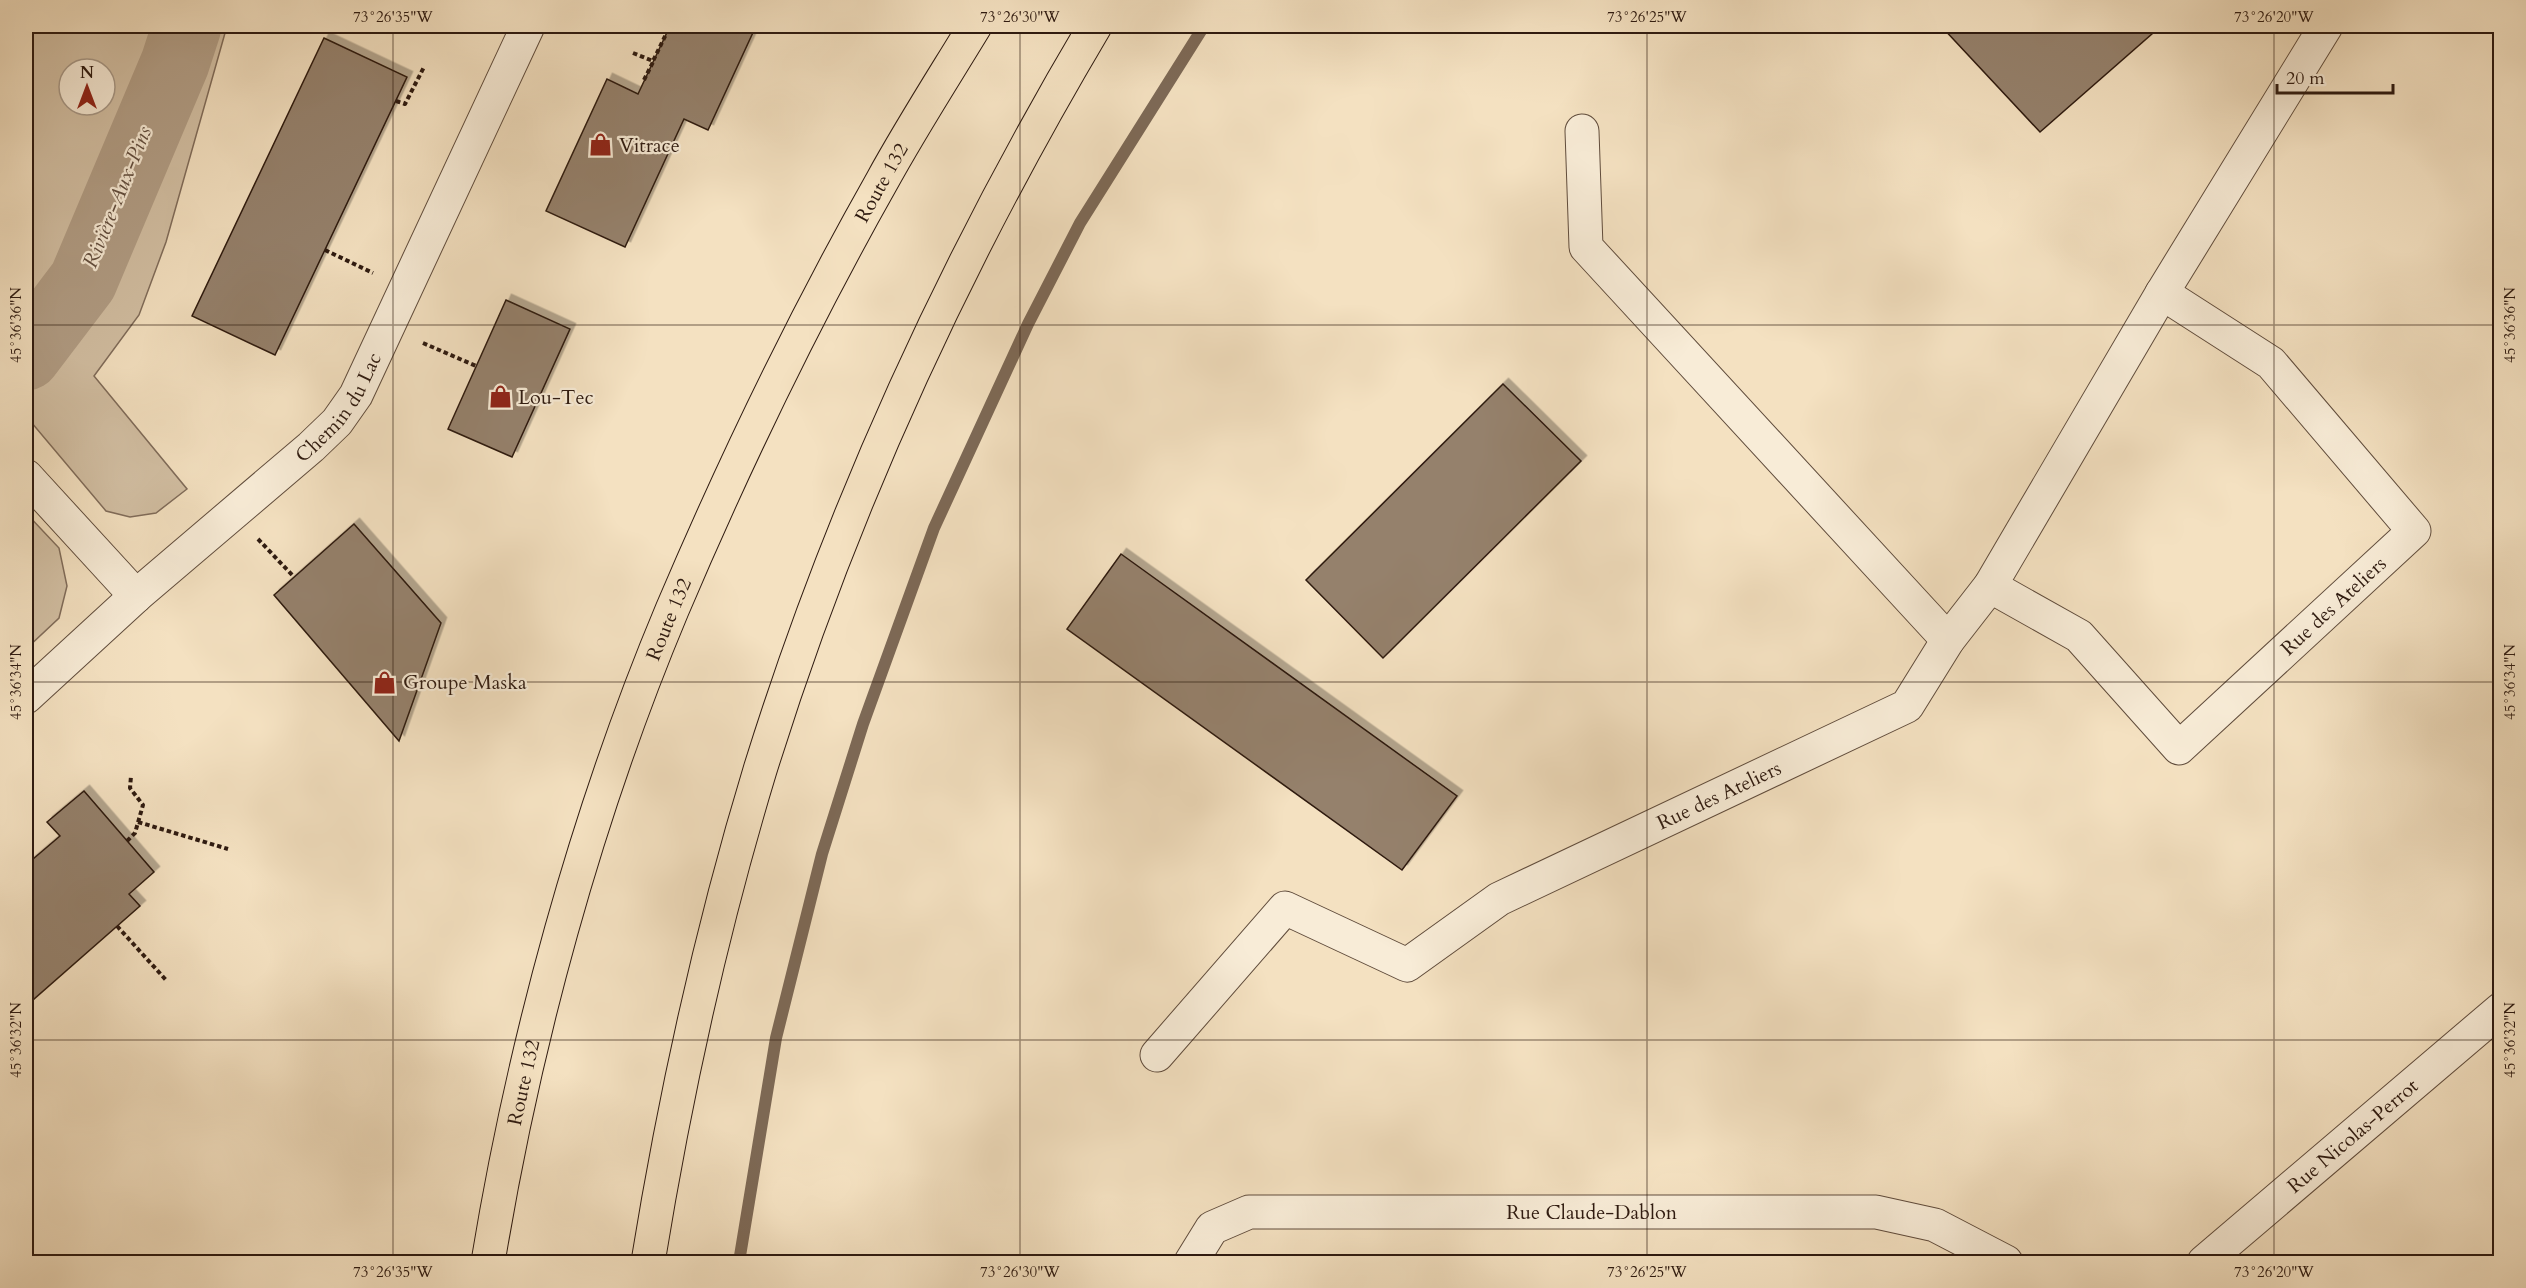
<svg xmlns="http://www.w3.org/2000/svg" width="2526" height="1288" viewBox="0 0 2526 1288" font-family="Cardo,serif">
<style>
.green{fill:#d2bfa3;stroke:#806c5a;stroke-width:1.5;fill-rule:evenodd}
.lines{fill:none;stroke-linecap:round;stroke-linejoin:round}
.stream{stroke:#7d6956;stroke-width:12}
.river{stroke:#b19d85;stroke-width:69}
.building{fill:#95816c;stroke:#2e1a10;stroke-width:1.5;filter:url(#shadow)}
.minor-casing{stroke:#604c3c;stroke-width:35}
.highway-casing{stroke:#2e1a10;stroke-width:35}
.path{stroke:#2e1a10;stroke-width:4;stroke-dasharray:4.5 3;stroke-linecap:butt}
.minor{stroke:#f8ecd7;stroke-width:33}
.highway{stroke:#f4e1c1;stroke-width:33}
.ticks{fill:none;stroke:#2e1a10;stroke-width:1.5;stroke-opacity:0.45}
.labels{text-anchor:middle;stroke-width:4.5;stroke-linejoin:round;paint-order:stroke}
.poi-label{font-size:20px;fill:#2e1a10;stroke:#f8ecd7;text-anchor:start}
.street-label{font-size:20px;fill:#2e1a10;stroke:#f8ecd7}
.water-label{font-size:21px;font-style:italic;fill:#624e3f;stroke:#f8ecd7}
.neatline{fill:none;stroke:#2e1a10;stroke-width:2}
.ticks-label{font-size:15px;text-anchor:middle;fill:#2e1a10}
</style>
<defs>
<filter id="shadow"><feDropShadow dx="5.5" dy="-5.5" stdDeviation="0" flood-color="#0004"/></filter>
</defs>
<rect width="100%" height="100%" fill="#f4e1c1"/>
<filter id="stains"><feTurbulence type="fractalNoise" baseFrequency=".00333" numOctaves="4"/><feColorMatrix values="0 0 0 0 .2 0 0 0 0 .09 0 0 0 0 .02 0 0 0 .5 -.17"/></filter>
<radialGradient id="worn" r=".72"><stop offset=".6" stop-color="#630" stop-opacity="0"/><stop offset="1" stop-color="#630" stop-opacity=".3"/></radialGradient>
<g class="green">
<path d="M26,26h201l-61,216 -27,73 -45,61 93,113 -31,24 -26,4 -24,-6 -80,-95zM69,69h36v36h-36z"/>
<polygon points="26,513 59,548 67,586 59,618 26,649"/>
</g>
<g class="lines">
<polyline class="stream" points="739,1262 776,1038 822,854 863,724 934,528 1028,324 1080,223 1204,26"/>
<polyline class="river" points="26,356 83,281 175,63 187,26"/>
</g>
<g class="building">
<polygon points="670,26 756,26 708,130 684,119 625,247 546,211 607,79 638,94"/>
<polygon points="1941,26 2161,26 2040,132"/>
<polygon points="324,38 407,77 275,355 192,316"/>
<polygon points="506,300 570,329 512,457 448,429"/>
<polygon points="1503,384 1581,461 1383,658 1306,580"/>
<polygon points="354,524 441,623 399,741 274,595"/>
<polygon points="1121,554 1457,796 1402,870 1067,629"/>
<polygon points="84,791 154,872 129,894 140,906 26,1006 26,865 60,836 47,822"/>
</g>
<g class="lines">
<defs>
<g id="minor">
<polyline points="1582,131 1586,247 1948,640"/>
<polyline points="26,476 136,596"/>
<path id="s1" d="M1990,586l89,50 100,112 235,-217 -143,-168 -109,-70"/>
<path id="s2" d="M26,697l110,-101 175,-149 26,-25 19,-27 172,-369"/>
<path id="s3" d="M1157,1055l128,-147 122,57 92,-66 408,-193 41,-66 42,-54 172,-293 164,-267"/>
<path id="s4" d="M1191,1262l21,-34 37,-16h627l59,13 71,37"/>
<path id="s5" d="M2204,1262l296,-252"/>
</g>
<g id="highway">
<path id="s6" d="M488,1262c36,-219 98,-447 184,-652 62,-146 132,-291 210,-429 29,-53 62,-104 93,-155"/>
<path d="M648,1262c27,-166 63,-331 112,-492 81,-261 196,-510 335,-744"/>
</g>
</defs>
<use href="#minor" class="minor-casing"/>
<use href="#highway" class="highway-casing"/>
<g class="path">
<polyline points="434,33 437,26"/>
<polyline points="633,53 653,61 670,26"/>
<polyline points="644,80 653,62"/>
<polyline points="396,101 405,104 424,67"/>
<polyline points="325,250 373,273"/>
<polyline points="423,343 476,366"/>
<polyline points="258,539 294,577"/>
<polyline points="138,822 228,849"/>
<polyline points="127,841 135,833 143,805 130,788 131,776"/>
<polyline points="117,926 166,980"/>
</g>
<use href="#minor" class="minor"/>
<use href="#highway" class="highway"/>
</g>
<path class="ticks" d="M393,26v1236M1020,26v1236M1647,26v1236M2274,26v1236M26,325h2474M26,682h2474M26,1040h2474"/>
<defs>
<symbol id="shop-bare" viewBox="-9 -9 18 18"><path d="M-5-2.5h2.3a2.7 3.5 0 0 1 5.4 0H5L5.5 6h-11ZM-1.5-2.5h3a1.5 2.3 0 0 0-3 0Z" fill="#8f2418" stroke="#f8ecd7" stroke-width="2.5" paint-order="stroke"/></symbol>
</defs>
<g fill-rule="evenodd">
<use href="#shop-bare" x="584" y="128" width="33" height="33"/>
<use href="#shop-bare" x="484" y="380" width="33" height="33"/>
<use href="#shop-bare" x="368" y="666" width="33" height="33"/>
</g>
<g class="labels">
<g class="poi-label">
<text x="619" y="152">Vitrace</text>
<text x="518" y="404">Lou-Tec</text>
<text x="403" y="689">Groupe Maska</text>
</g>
<g class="street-label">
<text dy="7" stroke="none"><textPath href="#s6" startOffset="1155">Route 132</textPath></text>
<text dy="7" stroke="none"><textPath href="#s2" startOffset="428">Chemin du Lac</textPath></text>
<text dy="7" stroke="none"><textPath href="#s1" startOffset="462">Rue des Ateliers</textPath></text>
<text dy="7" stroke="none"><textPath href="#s6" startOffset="669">Route 132</textPath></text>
<text dy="7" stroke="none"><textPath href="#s3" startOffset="686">Rue des Ateliers</textPath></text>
<text dy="7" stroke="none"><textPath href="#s6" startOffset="183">Route 132</textPath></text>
<text dy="7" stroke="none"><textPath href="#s5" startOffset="195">Rue Nicolas-Perrot</textPath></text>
<text dy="7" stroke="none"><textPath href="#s4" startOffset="423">Rue Claude-Dablon</textPath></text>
</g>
<g class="water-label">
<text transform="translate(117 197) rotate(-68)" y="7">Rivière-Aux-Pins</text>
</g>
</g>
<rect width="2526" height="1288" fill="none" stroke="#f4e1c1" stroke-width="66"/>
<g transform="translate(87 87)"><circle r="28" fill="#f8ecd7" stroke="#a79887" stroke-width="1.5"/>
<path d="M0-4.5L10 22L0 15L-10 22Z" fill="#8f2418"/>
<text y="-9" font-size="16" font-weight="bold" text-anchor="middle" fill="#2e1a10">N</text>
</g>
<path d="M2277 84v9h116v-9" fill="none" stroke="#2e1a10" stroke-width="3"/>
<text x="2286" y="84" font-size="18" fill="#2e1a10" stroke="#f8ecd7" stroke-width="4.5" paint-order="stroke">20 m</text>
<rect x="33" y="33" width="2460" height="1222" class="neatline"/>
<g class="ticks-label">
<text x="393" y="22">73°26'35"W</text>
<text x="1020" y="22">73°26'30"W</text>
<text x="1647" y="22">73°26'25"W</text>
<text x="2274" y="22">73°26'20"W</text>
<text transform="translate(16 325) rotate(-90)" y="5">45°36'36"N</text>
<text transform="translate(2510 325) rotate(-90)" y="5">45°36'36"N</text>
<text transform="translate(16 682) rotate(-90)" y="5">45°36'34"N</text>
<text transform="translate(2510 682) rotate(-90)" y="5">45°36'34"N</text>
<text transform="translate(16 1040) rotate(-90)" y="5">45°36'32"N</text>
<text transform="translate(2510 1040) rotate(-90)" y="5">45°36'32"N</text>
<text x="393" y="1277">73°26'35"W</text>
<text x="1020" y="1277">73°26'30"W</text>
<text x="1647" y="1277">73°26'25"W</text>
<text x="2274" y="1277">73°26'20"W</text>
</g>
<rect width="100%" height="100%" filter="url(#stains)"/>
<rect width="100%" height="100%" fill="url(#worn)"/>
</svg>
